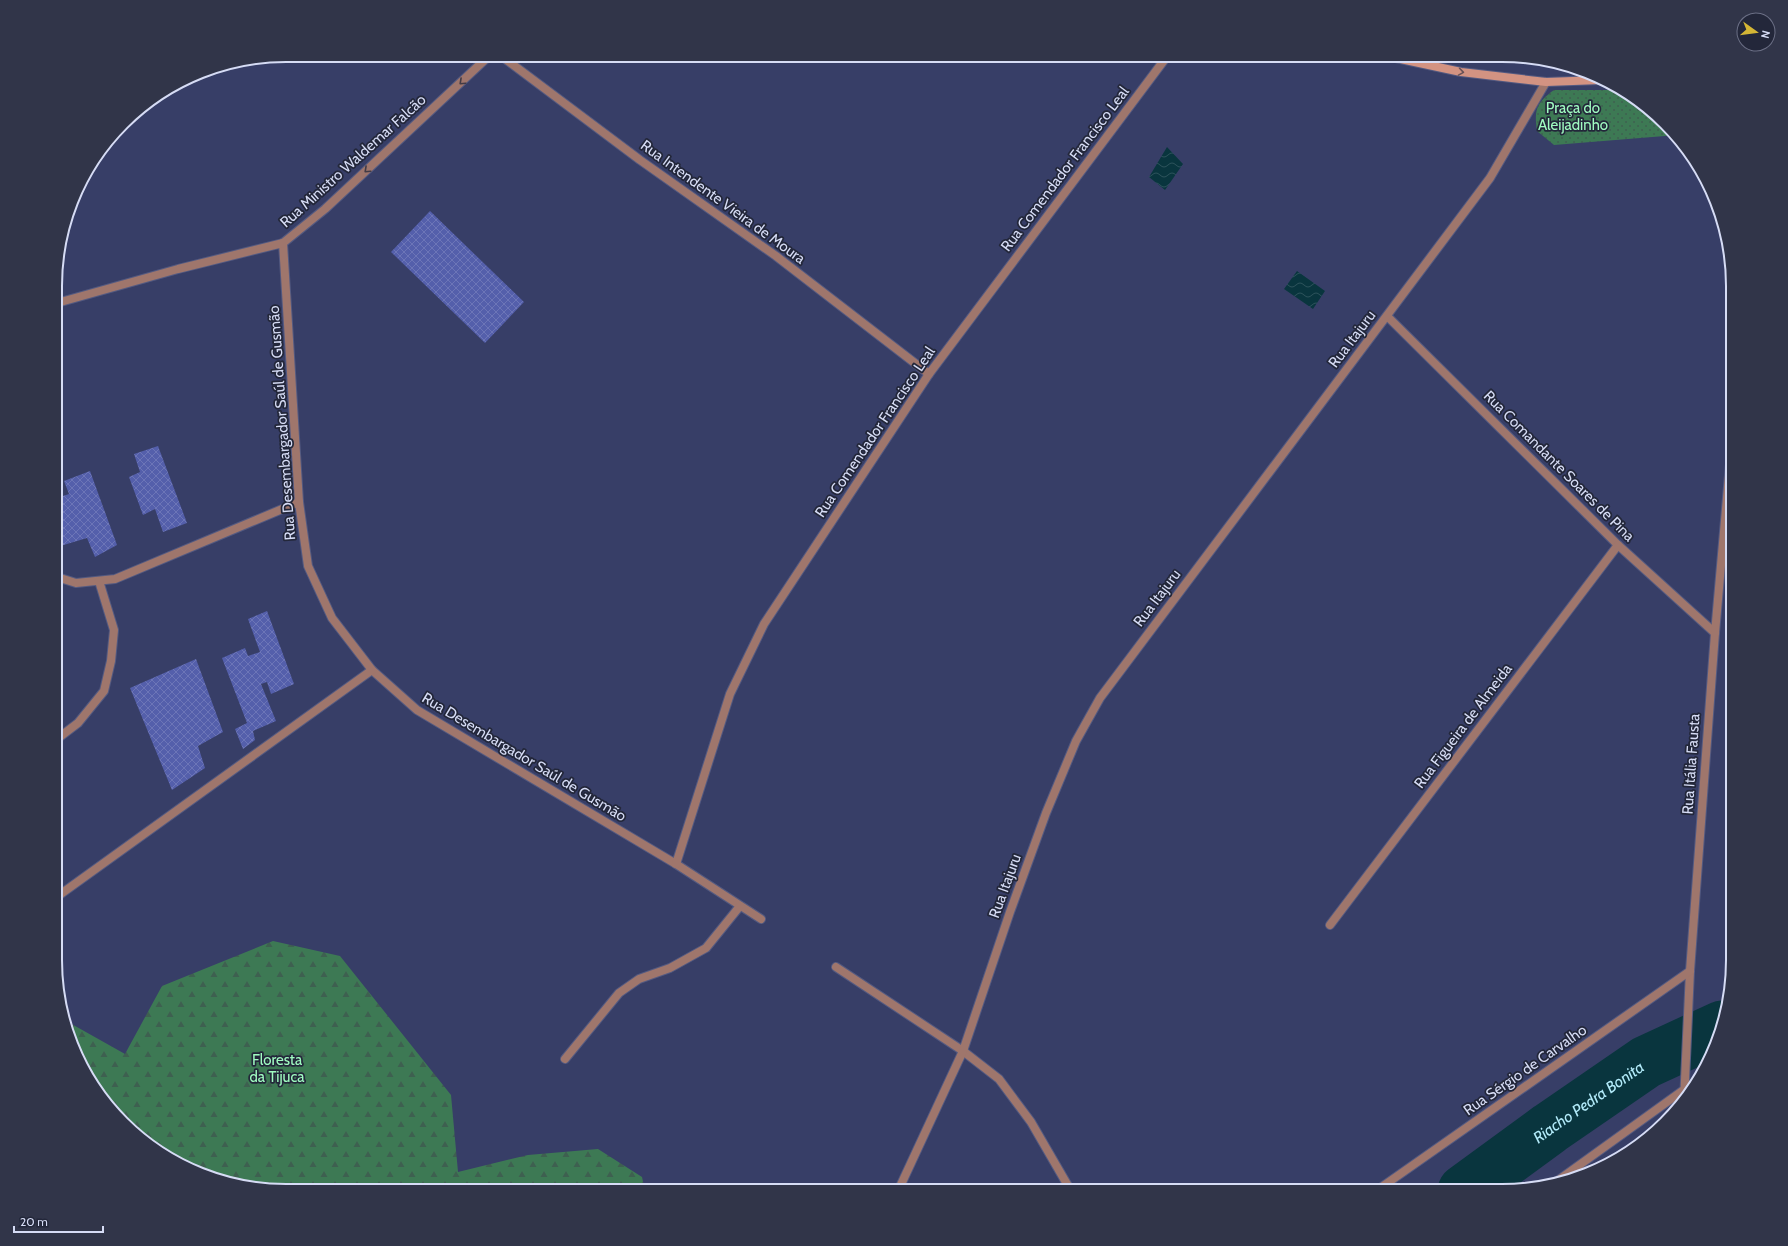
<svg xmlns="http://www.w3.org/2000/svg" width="1788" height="1246" viewBox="0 0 1788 1246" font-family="Cabin,sans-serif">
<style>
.forest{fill:url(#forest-firs)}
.park{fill:url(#park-dots)}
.water{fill:url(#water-waves)}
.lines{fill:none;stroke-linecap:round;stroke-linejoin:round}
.river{stroke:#09353e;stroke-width:53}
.building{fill:url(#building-cross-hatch)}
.lane-casing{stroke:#545a81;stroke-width:10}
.street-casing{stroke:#545a81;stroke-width:10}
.secondary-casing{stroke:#545a81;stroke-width:10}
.lane{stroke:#9f766c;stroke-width:8}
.street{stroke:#9f766c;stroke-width:8}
.secondary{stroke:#d39382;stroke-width:8}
.oneway{stroke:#695257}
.oneway2{stroke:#423b46}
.labels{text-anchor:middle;stroke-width:3.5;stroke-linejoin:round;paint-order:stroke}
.park-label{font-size:15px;fill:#a0fcc1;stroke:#23273a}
.street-label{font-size:15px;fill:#d6dcf5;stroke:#23273a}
.water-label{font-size:16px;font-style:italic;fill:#b3ebfa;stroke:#23273a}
.rim{fill:none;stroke:#d6dcf5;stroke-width:2}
</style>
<defs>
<pattern id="forest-firs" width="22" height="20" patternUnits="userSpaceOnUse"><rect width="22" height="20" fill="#3d7954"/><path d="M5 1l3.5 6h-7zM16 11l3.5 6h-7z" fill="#3e6050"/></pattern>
<pattern id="park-dots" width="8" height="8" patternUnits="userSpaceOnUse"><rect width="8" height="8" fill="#3d7954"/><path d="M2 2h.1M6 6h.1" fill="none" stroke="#3e6050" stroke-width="1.8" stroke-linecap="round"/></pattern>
<pattern id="water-waves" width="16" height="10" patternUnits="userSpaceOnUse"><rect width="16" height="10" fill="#09353e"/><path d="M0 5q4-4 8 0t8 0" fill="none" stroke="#2c525a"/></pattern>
<pattern id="building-cross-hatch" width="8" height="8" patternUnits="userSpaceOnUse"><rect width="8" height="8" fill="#545fab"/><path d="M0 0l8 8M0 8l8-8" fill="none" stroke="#6c75b7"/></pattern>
</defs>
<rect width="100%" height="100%" fill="#373e67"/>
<polygon class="forest" points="273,941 340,956 451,1095 458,1172 528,1155 598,1149 642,1177 645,1191 271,1191 212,1179 146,1143 86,1075 68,1022 125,1054 162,986"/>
<path class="park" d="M1554,90h64l24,13 35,32 -123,10 -17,-14c-3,-21 -1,-28 17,-41z"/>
<g class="water">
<polygon points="1167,147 1183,164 1165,190 1149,177"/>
<polygon points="1297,271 1325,291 1313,309 1284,289"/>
</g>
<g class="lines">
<path class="river" id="s1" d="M1464,1191l86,-63 96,-66 76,-35"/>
</g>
<g class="building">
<polygon points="430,211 524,302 485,343 391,252"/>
<polygon points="158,446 187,523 163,532 155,509 143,515 129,477 140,472 134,454"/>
<polygon points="90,471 117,545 95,557 87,538 57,547 57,498 69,494 64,481"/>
<polygon points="267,611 294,684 271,694 267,682 261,684 276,721 253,731 255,740 243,749 235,729 247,723 222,658 245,648 248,656 260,652 248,619"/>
<polygon points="196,659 223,732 198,746 205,768 172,790 130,688"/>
</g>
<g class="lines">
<defs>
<g id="lane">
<polyline points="57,577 76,583 115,579 299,502"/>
<polyline points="57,739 78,723 104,691 111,661 114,630 99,581"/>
</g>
<g id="street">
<polyline points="500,55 640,160 776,256 929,374"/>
<polyline points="283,243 299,502 308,566 332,618 372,670 417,710 676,864 761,919"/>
<polyline points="57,303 178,269 283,243 325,209 490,55"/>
<polyline points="1387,316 1618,545 1715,633"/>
<polyline points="676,864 730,694 764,624 929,374 1168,55"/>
<polyline points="58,896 372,670"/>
<polyline points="1330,925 1618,545"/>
<polyline points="836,967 963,1051 999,1079 1031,1122 1071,1191"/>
<polyline points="565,1059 619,993 639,979 670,968 706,948 740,906"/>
<polyline points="1684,1102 1690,971 1715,633 1733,430"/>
<polyline points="1553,1184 1685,1089"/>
<polyline points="898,1191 963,1051 1010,912 1046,813 1076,741 1100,698 1490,178 1546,82"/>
<polyline points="1376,1191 1690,971"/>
</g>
<polyline id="secondary" points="1382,55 1461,72 1546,82 1600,80"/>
</defs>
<use href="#lane" class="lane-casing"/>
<use href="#street" class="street-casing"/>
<use href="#secondary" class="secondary-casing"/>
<use href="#lane" class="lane"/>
<use href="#street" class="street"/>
<use href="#secondary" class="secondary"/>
</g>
<defs><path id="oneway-chevron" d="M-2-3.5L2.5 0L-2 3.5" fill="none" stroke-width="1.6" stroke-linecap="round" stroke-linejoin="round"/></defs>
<use class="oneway" href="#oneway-chevron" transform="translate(1461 72) rotate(9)"/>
<g class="oneway2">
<use href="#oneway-chevron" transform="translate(462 82) rotate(137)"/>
<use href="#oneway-chevron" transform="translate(367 170) rotate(137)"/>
</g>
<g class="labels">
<g class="park-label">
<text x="1573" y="113">Praça do<tspan x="1573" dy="17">Aleijadinho</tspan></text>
<text x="277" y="1065">Floresta<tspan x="277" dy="17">da Tijuca</tspan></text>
</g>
<g class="street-label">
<text transform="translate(353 161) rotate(-42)" y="5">Rua Ministro Waldemar Falcão</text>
<text transform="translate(1065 169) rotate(-53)" y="5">Rua Comendador Francisco Leal</text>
<text transform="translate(723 202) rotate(36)" y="5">Rua Intendente Vieira de Moura</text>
<text transform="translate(1352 339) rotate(-53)" y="5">Rua Itajuru</text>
<text transform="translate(282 423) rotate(-94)" y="5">Rua Desembargador Saúl de Gusmão</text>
<text transform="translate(875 432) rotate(-56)" y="5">Rua Comendador Francisco Leal</text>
<text transform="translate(1559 466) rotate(45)" y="5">Rua Comandante Soares de Pina</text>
<text transform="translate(1157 598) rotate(-53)" y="5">Rua Itajuru</text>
<text transform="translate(1463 726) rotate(-53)" y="5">Rua Figueira de Almeida</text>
<text transform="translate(524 757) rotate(31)" y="5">Rua Desembargador Saúl de Gusmão</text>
<text transform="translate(1691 764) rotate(-86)" y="5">Rua Itália Fausta</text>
<text transform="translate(1005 886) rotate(-70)" y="5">Rua Itajuru</text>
<text transform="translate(1525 1070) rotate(-35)" y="5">Rua Sérgio de Carvalho</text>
</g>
<g class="water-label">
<text dy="6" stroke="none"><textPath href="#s1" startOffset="153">Riacho Pedra Bonita</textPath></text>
</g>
</g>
<path d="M0 0H1788V1246H0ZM286 62H1502A224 224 0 0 1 1726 286V960A224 224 0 0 1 1502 1184H286A224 224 0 0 1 62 960V286A224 224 0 0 1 286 62Z" fill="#313549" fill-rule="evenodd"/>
<path class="rim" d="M286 62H1502A224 224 0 0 1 1726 286V960A224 224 0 0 1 1502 1184H286A224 224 0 0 1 62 960V286A224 224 0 0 1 286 62Z"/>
<g transform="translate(1756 32) rotate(104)"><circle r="19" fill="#23273a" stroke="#6b6f85"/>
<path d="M0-3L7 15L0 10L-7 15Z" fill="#d4b635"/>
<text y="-6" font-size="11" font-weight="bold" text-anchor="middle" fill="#d6dcf5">N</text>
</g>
<path d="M14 1226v6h89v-6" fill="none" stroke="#d6dcf5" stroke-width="2"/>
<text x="20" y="1226" font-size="12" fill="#d6dcf5" stroke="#23273a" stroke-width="3" paint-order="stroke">20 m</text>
</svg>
